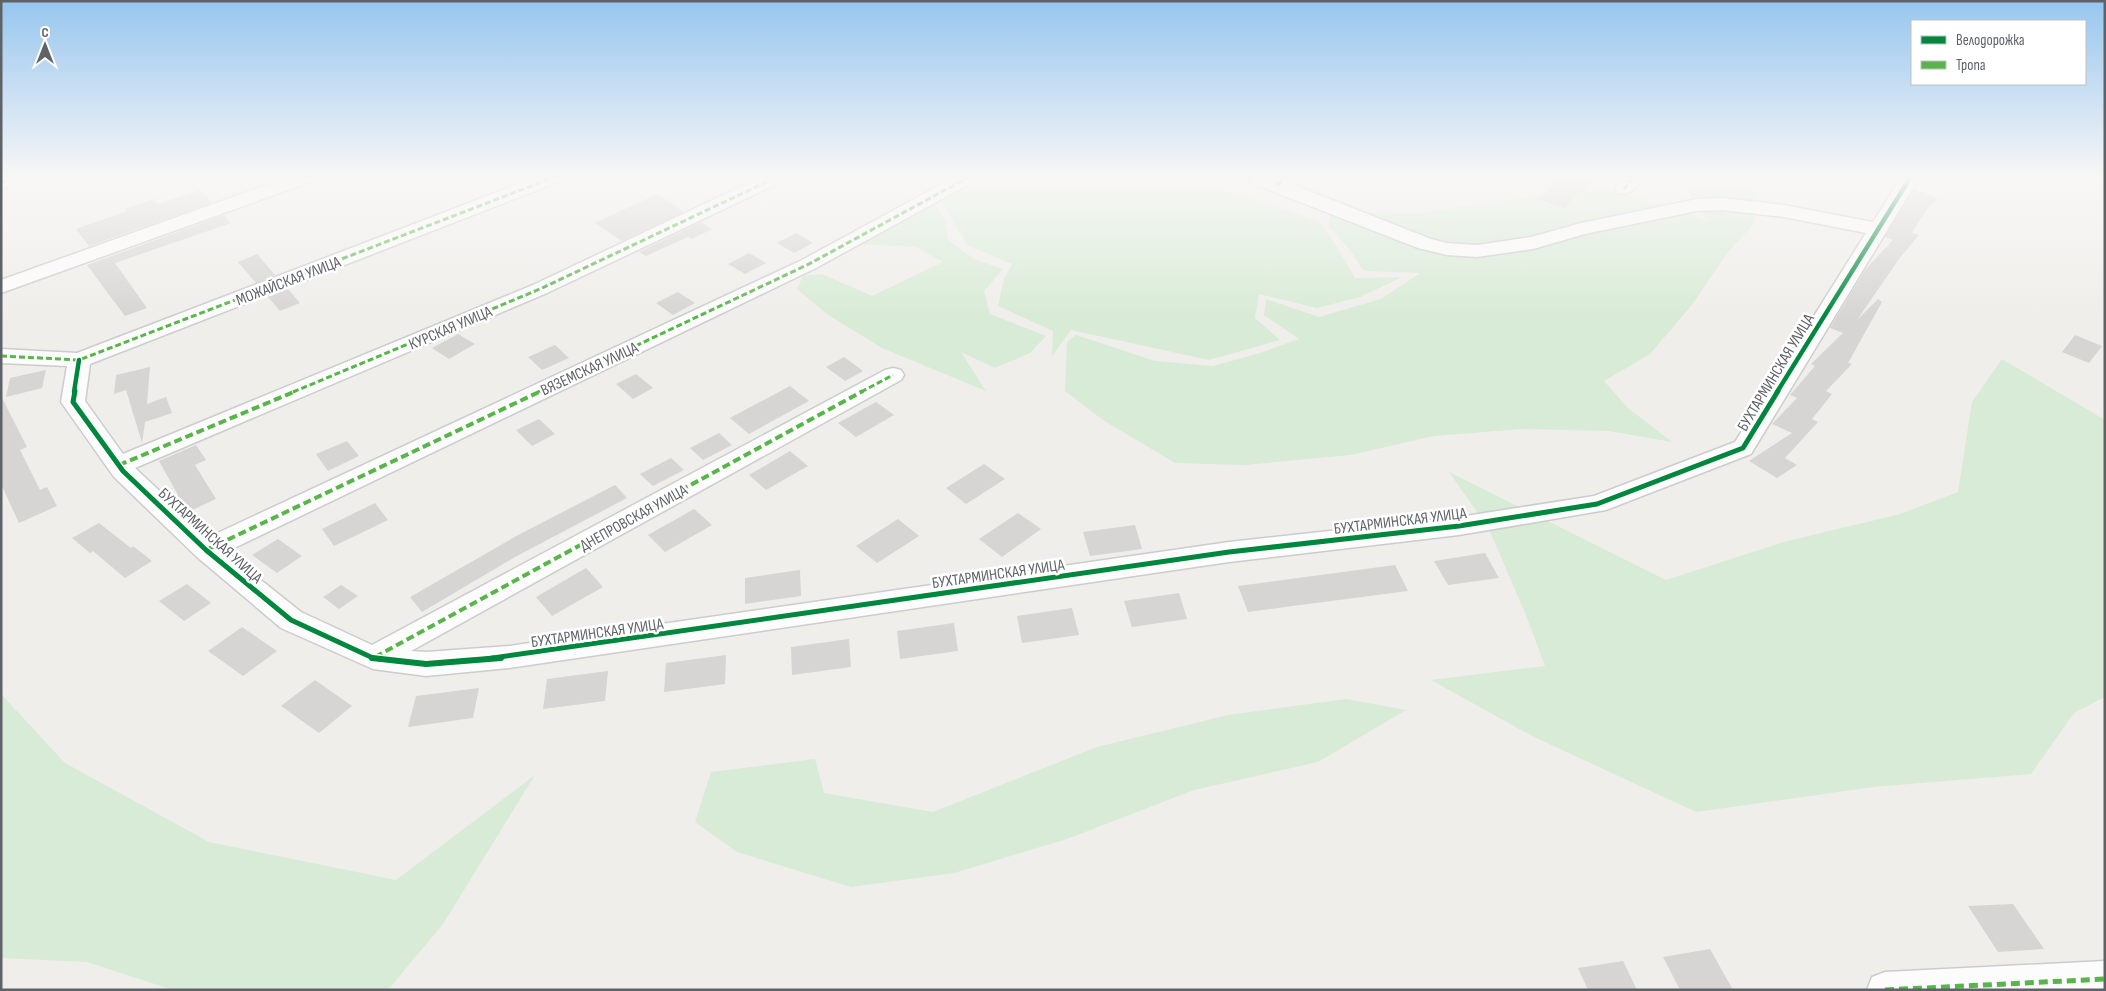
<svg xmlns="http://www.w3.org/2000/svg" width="2106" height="991" viewBox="0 0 2106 991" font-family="'Sofia Sans Condensed',sans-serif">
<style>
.green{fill:#d8ebd6}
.building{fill:#d6d5d3}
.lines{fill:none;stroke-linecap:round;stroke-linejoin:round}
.minor-casing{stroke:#cbcccc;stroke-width:3}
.minor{fill:#fdfcfc;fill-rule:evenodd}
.quiet-far2{stroke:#58b549;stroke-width:3;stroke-dasharray:6 3;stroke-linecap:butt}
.quiet-far1{stroke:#58b549;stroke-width:4;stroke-dasharray:8 4;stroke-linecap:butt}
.quiet{stroke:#58b549;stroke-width:5;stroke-dasharray:9 5;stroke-linecap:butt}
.cycleway-far2-casing{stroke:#fff;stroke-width:7}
.cycleway-far1-casing{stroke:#fff;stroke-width:8}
.cycleway-casing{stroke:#fff;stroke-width:9}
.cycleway-far2{stroke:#00873e;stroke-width:4.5}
.cycleway-far1{stroke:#00873e;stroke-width:5}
.cycleway{stroke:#00873e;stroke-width:6}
.labels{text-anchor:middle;stroke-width:5;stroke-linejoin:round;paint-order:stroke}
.street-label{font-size:16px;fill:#5f6368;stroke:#fff}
</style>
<rect width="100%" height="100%" fill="#efeeea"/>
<g class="green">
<polygon points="962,178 1187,178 1318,221 1334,242 1355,278 1402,277 1360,297 1317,308 1259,294 1255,318 1280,340 1209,360 1071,330 1052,356 1053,331 998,306 1004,279 1012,264 967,245 938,195"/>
<polygon points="1695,178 1745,181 1760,196 1753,225 1728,252 1691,306 1650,354 1604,381 1628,408 1672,442 1609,431 1522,429 1434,436 1350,455 1245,465 1175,463 1103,420 1065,391 1067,342 1076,335 1155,361 1213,366 1257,354 1299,339 1264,315 1266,299 1319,317 1381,299 1420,273 1364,271 1350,250 1329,227 1330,212 1420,213 1562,192 1601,189 1666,205 1707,221 1685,187"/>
<polygon points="930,198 946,221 948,240 974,259 1003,269 984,291 990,314 1046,336 1030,353 995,368 961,352 986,391 882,348 827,314 797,289 803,276 822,274 872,296 943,262 916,247 845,244"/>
<polygon points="2002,359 2105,420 2105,697 2074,713 2031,774 1873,787 1696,812 1532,736 1431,680 1545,666 1525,613 1489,529 1449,472 1666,580 1784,542 1900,514 1958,492 1972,402"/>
<polygon points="1,694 65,763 209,842 396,880 535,775 443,924 388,990 173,990 87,962 1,958"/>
<polygon points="1346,699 1406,710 1318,762 1194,790 1067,839 954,873 851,887 737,852 695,822 711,772 815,759 824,793 933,812 1097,747 1228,715"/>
</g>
<g class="building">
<polygon points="1560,178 1595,178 1564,208 1538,199"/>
<polygon points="1914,189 1938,198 1926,210 1912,233 1919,235 1899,259 1857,320 1878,299 1882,302 1848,363 1852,364 1826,391 1832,394 1812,419 1818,422 1785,458 1797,465 1777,478 1749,461 1792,433 1772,424 1797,398 1790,395 1815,366 1811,364 1843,333 1830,328 1865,270 1893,240 1885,237"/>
<polygon points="200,190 212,203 89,246 76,229 127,211 125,209 153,199 158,204"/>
<polygon points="657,194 684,212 622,241 595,223"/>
<polygon points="224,215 231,223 115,263 147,308 125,316 87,265"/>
<polygon points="701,222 712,229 692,239 688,237 646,256 639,252"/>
<polygon points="796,233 813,243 794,253 777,243"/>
<polygon points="749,253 766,263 745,274 728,264"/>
<polygon points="257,254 275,275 256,283 238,262"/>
<polygon points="288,289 300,303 280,311 268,297"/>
<polygon points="678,292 695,303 673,315 656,303"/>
<polygon points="458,334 475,344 449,359 432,348"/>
<polygon points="2075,335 2102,346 2089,363 2062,352"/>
<polygon points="555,345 569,358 542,370 528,357"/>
<polygon points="844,357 863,371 845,381 826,367"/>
<polygon points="150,367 147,404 166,397 172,413 145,422 142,443 126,390 114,394 116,375"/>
<polygon points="46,370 42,388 6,397 10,378"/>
<polygon points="636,374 653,388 633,399 616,384"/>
<polygon points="790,386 809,401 749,434 730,418"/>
<polygon points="1,396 27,447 20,450 40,490 47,487 57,506 19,523 1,484"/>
<polygon points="876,402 894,415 856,437 838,423"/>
<polygon points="539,419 555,434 532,446 516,430"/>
<polygon points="719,433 732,445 703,460 690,448"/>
<polygon points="347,441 359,456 328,471 316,454"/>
<polygon points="196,445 206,460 195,465 216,499 186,513 172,498 178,495 159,461"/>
<polygon points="790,451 808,466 766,490 749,475"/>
<polygon points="671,458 684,470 653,486 640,474"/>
<polygon points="984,464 1005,479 966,504 946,488"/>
<polygon points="615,485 627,498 515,557 422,612 410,597 520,534"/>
<polygon points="375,503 388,520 334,546 322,529"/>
<polygon points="694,509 712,525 665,552 648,535"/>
<polygon points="1018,513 1041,529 1002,557 979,539"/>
<polygon points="898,519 919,536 877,563 856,546"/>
<polygon points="99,523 131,548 133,546 152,561 125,578 93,551 90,553 72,538"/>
<polygon points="1135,525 1142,549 1090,556 1083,532"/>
<polygon points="278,539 302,556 277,573 252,555"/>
<polygon points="1485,553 1499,578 1448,585 1434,561"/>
<polygon points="1395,565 1408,591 1248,612 1238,586"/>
<polygon points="586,568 603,587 552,616 536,597"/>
<polygon points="800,570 801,596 745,604 745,578"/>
<polygon points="187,584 211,603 184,621 159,601"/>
<polygon points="341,585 358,596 339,609 323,597"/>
<polygon points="1179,593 1187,619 1132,627 1124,601"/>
<polygon points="1072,608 1079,635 1022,643 1017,616"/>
<polygon points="954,623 958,651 900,659 897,631"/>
<polygon points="242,627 277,651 243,676 208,651"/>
<polygon points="849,639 851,667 792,675 791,647"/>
<polygon points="726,655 725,684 664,692 666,663"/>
<polygon points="608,671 605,701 543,709 547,679"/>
<polygon points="315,680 352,706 319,733 281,706"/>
<polygon points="479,688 473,718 408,727 416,696"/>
<polygon points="2013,904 2044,949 1998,952 1968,906"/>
<polygon points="1710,949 1733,990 1680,990 1663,957"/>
<polygon points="1623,961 1637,990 1588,990 1578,968"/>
</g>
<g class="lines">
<defs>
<g id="minor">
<polygon points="1,178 18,178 7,187 1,188"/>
<polygon points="286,178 313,178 310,182 1,293 1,280"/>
<polygon points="534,178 561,178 558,182 90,364 85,401 123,454 533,285 759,178 784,178 781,182 547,293 135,468 209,537 802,260 953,178 976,178 973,182 816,268 226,552 301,612 372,645 885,370 893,368 901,370 904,375 901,380 411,651 426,652 509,646 1229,542 1459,517 1594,496 1735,442 1866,233 1784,217 1722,210 1697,211 1585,234 1533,249 1477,257 1447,255 1418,248 1249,182 1246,178 1275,178 1284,181 1431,239 1447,243 1477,245 1531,237 1581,223 1697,199 1722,198 1784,205 1873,222 1901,178 1919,178 1751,454 1606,510 1459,535 1229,562 509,668 426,676 373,669 281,628 197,557 114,477 61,402 67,366 1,363 1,349 77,353"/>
<path d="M1623,178h19c-7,10 -12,18 -25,15l-2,-4z"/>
<polygon points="2105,961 2105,990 1867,990 1872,977 1885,972"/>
</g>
</defs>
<use href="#minor" class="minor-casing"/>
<use href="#minor" class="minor"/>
<g class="quiet-far2">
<polyline points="1,183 9,178"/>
<polyline points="1277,185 1286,178"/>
<polyline points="1624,189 1633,178"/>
<polyline points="1,356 79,360 552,178"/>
<polyline points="293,392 540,289 775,178"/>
<polyline points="538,392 809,264 967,178"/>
<polyline points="861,392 893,375"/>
</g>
<g class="quiet-far1">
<polyline points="119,465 296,391"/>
<polyline points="206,550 541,391"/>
<polyline points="375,657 863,391"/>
</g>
<polyline class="quiet" points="1885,990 2105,979"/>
<defs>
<g id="cycleway-far2">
<polyline points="74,392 79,360"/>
<polyline points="1777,392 1910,178"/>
</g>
<g id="cycleway-far1">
<polyline points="75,391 73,402 123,471 206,550 291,620 373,658 381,659"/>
<polyline points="486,659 1229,552 1459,526 1597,504 1743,448 1778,391"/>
</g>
<polyline id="cycleway" points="372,658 426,664 501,658"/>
</defs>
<use href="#cycleway-far2" class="cycleway-far2-casing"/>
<use href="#cycleway-far1" class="cycleway-far1-casing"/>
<use href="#cycleway" class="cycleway-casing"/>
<use href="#cycleway-far2" class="cycleway-far2"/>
<use href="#cycleway-far1" class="cycleway-far1"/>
<use href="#cycleway" class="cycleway"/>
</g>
<linearGradient id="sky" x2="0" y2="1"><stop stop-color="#97c6ef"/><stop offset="0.56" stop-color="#f8f7f6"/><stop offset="1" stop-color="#f8f7f6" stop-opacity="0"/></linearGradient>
<rect width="2106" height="317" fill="url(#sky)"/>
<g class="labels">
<g class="street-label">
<text transform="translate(288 280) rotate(-21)" y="6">МОЖАЙСКАЯ УЛИЦА</text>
<text transform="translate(450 327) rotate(-23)" y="6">КУРСКАЯ УЛИЦА</text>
<text transform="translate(589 368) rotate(-25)" y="6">ВЯЗЕМСКАЯ УЛИЦА</text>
<text transform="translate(1775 372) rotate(-59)" y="6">БУХТАРМИНСКАЯ УЛИЦА</text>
<text transform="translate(633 517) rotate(-29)" y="6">ДНЕПРОВСКАЯ УЛИЦА</text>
<text transform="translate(1400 520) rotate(-7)" y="6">БУХТАРМИНСКАЯ УЛИЦА</text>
<text transform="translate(211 535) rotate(42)" y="6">БУХТАРМИНСКАЯ УЛИЦА</text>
<text transform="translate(998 573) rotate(-8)" y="6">БУХТАРМИНСКАЯ УЛИЦА</text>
<text transform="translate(597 632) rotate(-8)" y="6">БУХТАРМИНСКАЯ УЛИЦА</text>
</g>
</g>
<rect width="2106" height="991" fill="none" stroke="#5f6368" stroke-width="5"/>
<rect x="1911" y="20" width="175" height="65" fill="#ffffff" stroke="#bfc1c3"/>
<rect x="1921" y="36" width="25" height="8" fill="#00873e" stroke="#bfc1c3"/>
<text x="1956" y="45" font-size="15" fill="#5f6368">Велодорожка</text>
<rect x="1921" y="61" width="25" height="8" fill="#58b549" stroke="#bfc1c3"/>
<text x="1956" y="70" font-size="15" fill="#5f6368">Тропа</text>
<g transform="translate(45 45)" stroke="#ffffff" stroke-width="4" paint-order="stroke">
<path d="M0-4L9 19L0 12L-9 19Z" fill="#5f6368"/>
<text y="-8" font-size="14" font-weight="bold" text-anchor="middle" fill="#5f6368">С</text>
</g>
</svg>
